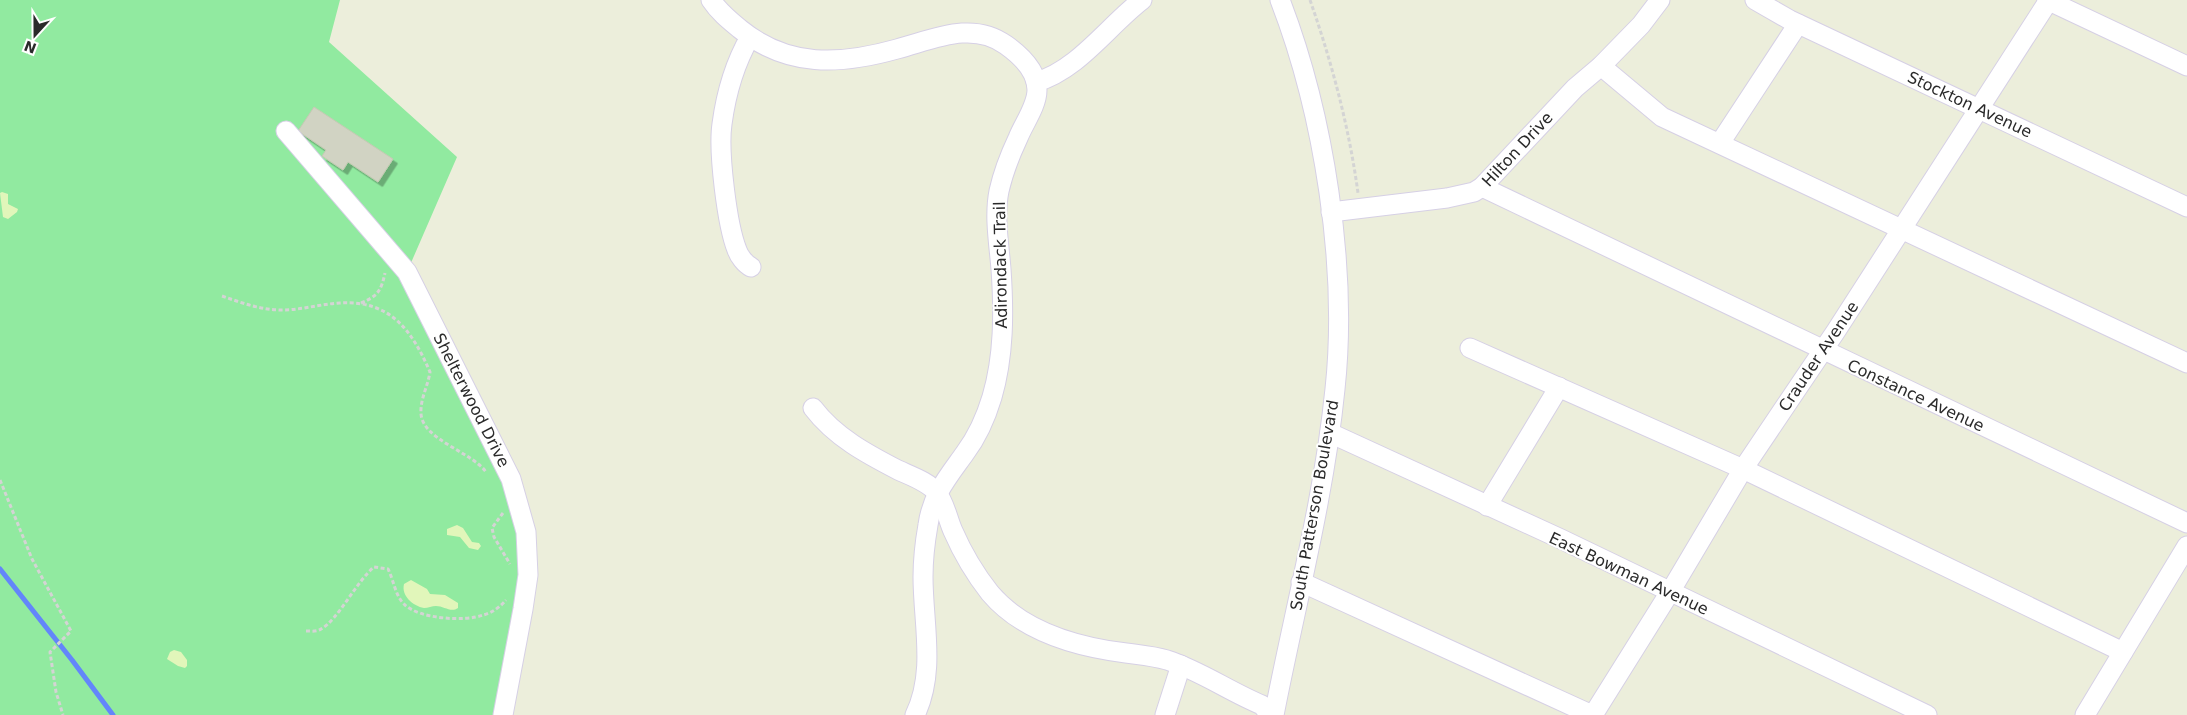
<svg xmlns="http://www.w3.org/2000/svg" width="2187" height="715" viewBox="0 0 2187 715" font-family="'DejaVu Sans',sans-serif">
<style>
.green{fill:#91eaa0}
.sand{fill:#e1f6ba}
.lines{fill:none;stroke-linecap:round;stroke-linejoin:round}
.stream{stroke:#6386fa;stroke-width:5}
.building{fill:#d1d3c3;stroke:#c6c9b4;filter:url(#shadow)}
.minor-casing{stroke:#d6d0e5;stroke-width:21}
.path{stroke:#d4d4d4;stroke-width:3;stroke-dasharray:4 2.5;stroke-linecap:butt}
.minor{stroke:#fff;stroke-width:19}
.labels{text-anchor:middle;stroke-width:4;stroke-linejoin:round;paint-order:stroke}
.street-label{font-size:16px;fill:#2a2a2a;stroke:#fff}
</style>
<defs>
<filter id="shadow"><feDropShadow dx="4.5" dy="4.5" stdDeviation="0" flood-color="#0004"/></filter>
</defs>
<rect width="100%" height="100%" fill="#eceedb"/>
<polygon class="green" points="0,0 340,0 329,42 457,157 407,272 526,532 503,715 0,715"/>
<g class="sand">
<polygon points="2,192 8,194 8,204 18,209 17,212 8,219 3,217 0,193"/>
<polygon points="457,525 463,528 472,542 479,543 481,546 478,550 469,548 460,537 447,535 447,529"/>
<path d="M411,580l16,9 3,5 15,1 13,8v5c-7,5 -14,-2 -22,-2 -4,0 -8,2 -12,2 -11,-2 -23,-12 -20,-24z"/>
<polygon points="174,650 181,652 187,660 187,666 185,668 178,666 167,659 170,652"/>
</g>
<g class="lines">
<polyline class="stream" points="0,569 72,660 113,715"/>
</g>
<polygon class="building" points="314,107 393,159 378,182 348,162 343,170 322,156 326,150 298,131"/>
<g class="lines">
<defs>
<g id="minor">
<path d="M711,0c8,12 18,20 29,29 48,39 100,36 157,20 35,-9 75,-29 109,-4 14,10 31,26 31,45 0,16 -13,33 -19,48 -8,17 -15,35 -19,53 -5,25 0,53 2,78 3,43 3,87 -9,128 -6,20 -15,40 -27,56 -17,24 -33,42 -37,72 -3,17 -5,35 -5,52 0,46 13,95 -8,138"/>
<polyline points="1755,0 1790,20 2187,207"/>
<polyline points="2047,0 2187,66"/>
<path d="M750,37c-15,26 -24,57 -28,87 -4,27 5,101 15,126 2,6 8,14 14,17"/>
<polyline points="1601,66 1662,117 2187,363"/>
<path d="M1036,82c42,-12 72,-56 106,-82"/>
<polyline points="286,131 407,272 511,479 526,532 528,575 523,609 503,715"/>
<polyline points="1720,143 1798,24"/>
<polyline points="1482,187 2187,523"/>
<polyline points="1331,212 1447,198 1474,192 1482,187 1575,88 1601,66 1641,25 1660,0"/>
<polyline points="1470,348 1743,469 2123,652"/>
<path d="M813,408c22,29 54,46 85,62 13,6 31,12 39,23 8,10 11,27 16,38 10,23 22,43 37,62 33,39 87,54 136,60 14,2 27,3 41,7 34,11 63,32 95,45l8,10"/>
<polyline points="1330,433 1561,539 1927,715"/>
<polyline points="1487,506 1559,387"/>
<polyline points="1301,582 1592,715"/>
<polyline points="1165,715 1181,665"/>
<path d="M1274,715c21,-108 50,-216 61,-326 13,-122 -11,-275 -55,-389"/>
<polyline points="1593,715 1670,592 1743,469 1836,331 2049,0"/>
<polyline points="2085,715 2187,546"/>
</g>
</defs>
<use href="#minor" class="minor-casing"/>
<g class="path">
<path d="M1310,0c22,63 39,127 48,193"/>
<path d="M222,296c20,7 39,14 60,14 20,0 38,-6 58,-7 50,-3 72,27 90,69 -2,14 -10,27 -9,42 2,26 51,38 65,58"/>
<path d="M361,303c17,-7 20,-12 24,-30"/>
<polyline points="0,480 32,559 71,631 50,652 56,692 63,715"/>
<polyline points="503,513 492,528 494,537 510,564"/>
<path d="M306,631c5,0 11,1 15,-2 17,-9 35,-47 53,-62l14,2c6,12 7,26 16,35 14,15 61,18 79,11 9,-2 17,-8 23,-15"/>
</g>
<use href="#minor" class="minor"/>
</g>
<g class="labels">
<g class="street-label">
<text transform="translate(1970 104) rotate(25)" y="6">Stockton Avenue</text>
<text transform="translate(1517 149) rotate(-47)" y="6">Hilton Drive</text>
<text transform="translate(1000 265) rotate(-91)" y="6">Adirondack Trail</text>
<text transform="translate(1818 356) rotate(-56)" y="6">Crauder Avenue</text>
<text transform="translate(1916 395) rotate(25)" y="6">Constance Avenue</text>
<text transform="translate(472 400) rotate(63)" y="6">Shelterwood Drive</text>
<text transform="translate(1314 505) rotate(-80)" y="6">South Patterson Boulevard</text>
<text transform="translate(1629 573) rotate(25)" y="6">East Bowman Avenue</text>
</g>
</g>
<g transform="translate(35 35) rotate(201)" stroke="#ffffff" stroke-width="4" paint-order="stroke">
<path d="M0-4L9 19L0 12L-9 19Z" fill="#2a2a2a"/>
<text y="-8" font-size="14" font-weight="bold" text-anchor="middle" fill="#2a2a2a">N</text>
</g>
</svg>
